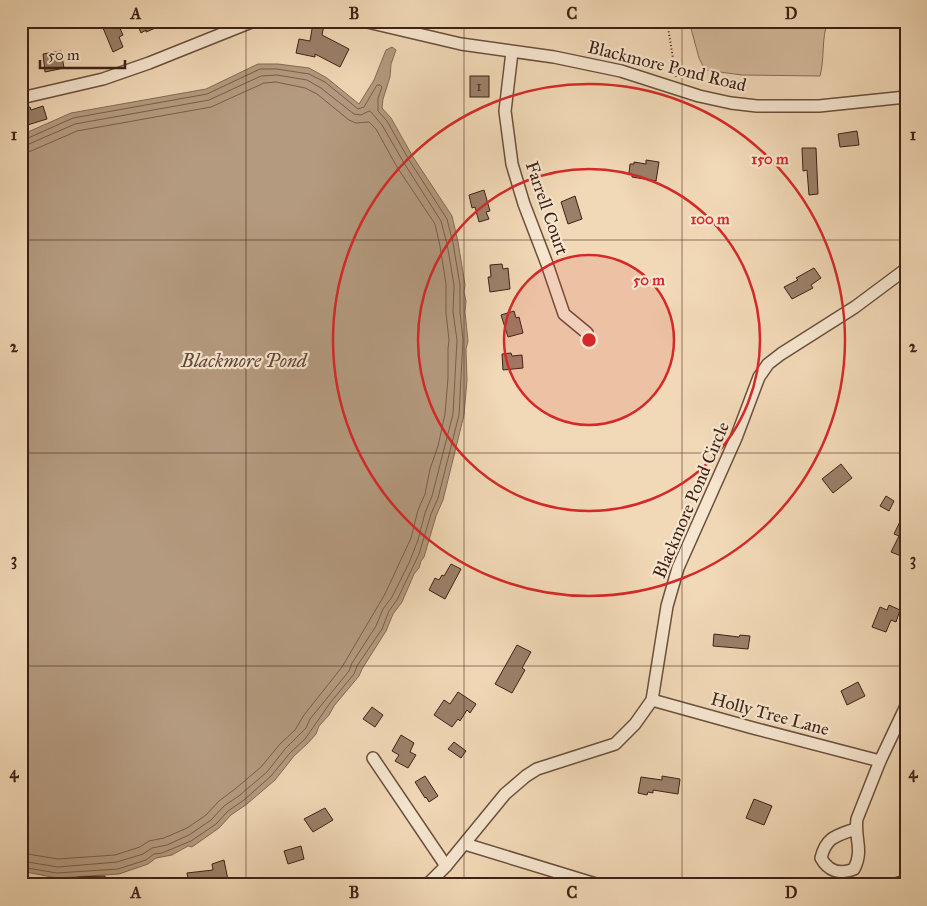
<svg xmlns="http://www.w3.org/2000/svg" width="927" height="906" viewBox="0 0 927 906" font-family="'IM FELL Great Primer',serif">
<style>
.green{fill:#d3b99b;stroke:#886d58}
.water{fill:#b49a7f;stroke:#856a55}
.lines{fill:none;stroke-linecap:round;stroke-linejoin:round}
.shore{stroke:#795e4a;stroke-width:1}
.building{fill:#9b8069;stroke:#3e2115}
.street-casing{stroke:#6b4f3d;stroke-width:14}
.path{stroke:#3e2115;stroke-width:2;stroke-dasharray:1 2.5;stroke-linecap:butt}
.street{stroke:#f6e6d0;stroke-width:11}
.grid{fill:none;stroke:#3e2115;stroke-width:1;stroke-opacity:0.55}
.ring{fill:none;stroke:#d62828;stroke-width:2.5}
.labels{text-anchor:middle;stroke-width:4.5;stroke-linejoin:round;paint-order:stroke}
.number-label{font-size:15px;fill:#55392a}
.street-label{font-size:18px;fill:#3e2115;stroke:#f6e6d0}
.water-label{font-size:19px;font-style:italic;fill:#614535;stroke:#f6e6d0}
.centre{fill:#d62828;stroke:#f6e6d0;stroke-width:2.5}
.ring-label{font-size:15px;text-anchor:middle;font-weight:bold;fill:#d62828;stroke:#f6e6d0;stroke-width:4.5;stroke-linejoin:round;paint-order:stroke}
.neatline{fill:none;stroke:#3e2115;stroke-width:2}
.grid-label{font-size:16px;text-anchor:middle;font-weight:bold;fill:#3e2115}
</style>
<rect width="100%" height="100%" fill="#f1d8b6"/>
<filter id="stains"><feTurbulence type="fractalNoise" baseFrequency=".004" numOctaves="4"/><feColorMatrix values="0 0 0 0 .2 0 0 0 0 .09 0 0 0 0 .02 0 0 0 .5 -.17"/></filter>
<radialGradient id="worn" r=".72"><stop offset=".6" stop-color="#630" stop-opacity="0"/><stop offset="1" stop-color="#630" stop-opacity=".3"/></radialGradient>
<path class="green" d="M689,21h139c-7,17 -3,37 -8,55l-78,-1 -37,-5 -6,-12z"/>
<polygon class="water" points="392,47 396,50 391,64 390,77 383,99 382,108 391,118 413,157 452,216 458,242 465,285 464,292 466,301 465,312 468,341 466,349 467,380 464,415 443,500 436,516 424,557 421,561 419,568 414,574 402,602 393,614 386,631 362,669 359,676 334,706 329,715 319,726 316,734 308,743 294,756 275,780 247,804 231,815 219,828 192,847 188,846 172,855 156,858 148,864 119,874 57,878 21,871 21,135 71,113 206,89 258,64 278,64 309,68 327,78 359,104 374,80 386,50"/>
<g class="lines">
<g class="shore">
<polyline points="21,139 26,139 73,118 207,94 260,69 277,69 309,74 325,82 358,109 364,107 377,85 380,85 382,87 378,98 378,111 387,121 409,160 447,219 453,243 460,285 460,312 463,340 459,415 438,498 431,514 419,554 397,600 389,611 382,629 357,666 354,674 330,703 305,739 290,753 271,776 244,800 228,811 216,824 191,841 162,853 154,854 146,860 118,869 57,873 21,867"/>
<polyline points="21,146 29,144 75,124 209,100 261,76 277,75 307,80 321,88 354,114 361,115 369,111 371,112 382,125 404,163 441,221 447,244 454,285 453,312 457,340 453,414 432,496 425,513 418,540 409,563 392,597 383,609 376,626 352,663 349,671 310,719 306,728 285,749 267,772 240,795 224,806 211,820 189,835 167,845 152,848 143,854 117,862 58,867 21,861"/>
<polyline points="21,153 31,151 77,131 211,107 264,83 276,82 305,88 317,94 349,120 356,123 369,122 376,129 397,167 435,224 440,246 446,284 446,313 449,340 448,349 448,378 445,414 438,446 430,469 425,494 418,510 411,538 385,594 342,667 304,715 295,730 280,744 261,767 235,789 219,801 206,815 187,828 164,838 149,841 140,847 115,855 58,859 21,853"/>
</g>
</g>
<g class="building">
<polygon points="136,21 172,21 146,32 146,30 141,33"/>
<polygon points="117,22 123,35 119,37 123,47 113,52 103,28"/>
<polygon points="313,23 324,25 322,35 349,49 340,67 315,54 315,57 296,53 299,39 310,41"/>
<polygon points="61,51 64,68 45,72 43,54"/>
<rect x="470" y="76" width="19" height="21"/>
<polygon points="43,106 47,119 21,127 21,110 30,107 31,110"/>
<polygon points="857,131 859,145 840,147 838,134"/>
<polygon points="802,148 816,148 818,194 809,195 807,170 803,171"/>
<polygon points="646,160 659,162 656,181 632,177 632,174 629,173 630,164 634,164 634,162 646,164"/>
<polygon points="484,190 490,211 486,212 489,219 479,222 475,207 472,208 469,195"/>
<polygon points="575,196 582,219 568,224 561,202"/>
<polygon points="502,264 503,269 508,268 510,289 490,292 488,277 491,277 490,265"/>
<polygon points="814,268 821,278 811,285 813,288 792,299 784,287 798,280 796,278"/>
<polygon points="514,311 516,318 519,317 523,333 508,337 501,315"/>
<polygon points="511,353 512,356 522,355 523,368 503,370 502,354"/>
<polygon points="841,464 852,478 833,493 822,479"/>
<polygon points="886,496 894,501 889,511 880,506"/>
<polygon points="906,509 906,558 891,552 899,536 894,534"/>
<polygon points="451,564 461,569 445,599 429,590 435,578 439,580 442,575 444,576"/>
<polygon points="889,605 900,610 896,622 891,620 886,632 872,627 880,607 887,610"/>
<polygon points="714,634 739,637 740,635 750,636 748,649 713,646"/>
<polygon points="517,645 531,652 522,668 525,670 512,693 495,684"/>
<polygon points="858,682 865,696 847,705 841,691"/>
<polygon points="458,692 476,704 470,713 467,710 460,721 458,719 452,727 434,715 444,700 450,704"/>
<polygon points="372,707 383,715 375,727 363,719"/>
<polygon points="401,735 414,743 410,752 416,755 408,768 395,761 399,755 392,751"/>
<polygon points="454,742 466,751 461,758 448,749"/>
<polygon points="425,776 438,796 429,802 426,797 425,798 415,782"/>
<polygon points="662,776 680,779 678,794 653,790 653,793 648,792 647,795 638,793 641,777 662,780"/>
<polygon points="754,799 772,806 764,825 746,818"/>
<polygon points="325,808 333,820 313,832 304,819"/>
<polygon points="301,846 304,859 288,864 284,851"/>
<polygon points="224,860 229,885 189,885 187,873 213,870 212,864"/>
<polygon points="906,874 906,885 879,885 878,883"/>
<polygon points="105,876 105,885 77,885 77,877"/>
</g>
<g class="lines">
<defs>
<g id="street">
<polyline points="363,21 461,44 554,57 621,71 699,96 731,103 757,106 819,106 906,97"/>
<polyline points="512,52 505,111 512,164 524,204 547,264 564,314 587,333"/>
<polyline points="21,98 103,79 149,63 254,21"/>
<polyline points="652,700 753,728 880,761"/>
<polyline points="373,758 446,866"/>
<path d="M855,829c-19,7 -29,8 -34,29 7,13 19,17 33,11 10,-19 0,-31 3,-50l23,-58 26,-55"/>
<polyline points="465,844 599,885"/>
<polyline points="427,885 446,866 505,794 526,776 537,769 615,744 635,724 652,700 667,606 678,568 736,438 759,377 768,364 781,354 855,307 906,269"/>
</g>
</defs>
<use href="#street" class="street-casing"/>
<polyline class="path" points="667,21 676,77"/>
<use href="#street" class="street"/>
</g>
<path class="grid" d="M246,21v864M464,21v864M682,21v864M21,240h885M21,453h885M21,666h885"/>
<circle cx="589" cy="340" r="85" fill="#d62828" fill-opacity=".12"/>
<g class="ring">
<circle cx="589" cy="340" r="85"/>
<circle cx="589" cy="340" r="171"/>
<circle cx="589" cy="340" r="256"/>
</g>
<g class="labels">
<g class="number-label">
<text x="479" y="91">1</text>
</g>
<g class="street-label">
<text transform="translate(667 66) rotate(14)" y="6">Blackmore Pond Road</text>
<text transform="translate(547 208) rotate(71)" y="6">Farrell Court</text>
<text transform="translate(691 500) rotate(-67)" y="6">Blackmore Pond Circle</text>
<text transform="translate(770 714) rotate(15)" y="6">Holly Tree Lane</text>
</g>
<g class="water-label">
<text x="244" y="367">Blackmore Pond</text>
</g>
</g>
<circle cx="589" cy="340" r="8" class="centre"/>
<g class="ring-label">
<text x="770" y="164">150 m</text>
<text x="710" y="224">100 m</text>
<text x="649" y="285">50 m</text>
</g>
<rect width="927" height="906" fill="none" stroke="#f1d8b6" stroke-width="55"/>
<path d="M40 60v8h85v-8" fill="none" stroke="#3e2115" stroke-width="2.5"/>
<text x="48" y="60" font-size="15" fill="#3e2115" stroke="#f6e6d0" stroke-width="4" paint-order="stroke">50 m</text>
<rect x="28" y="28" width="872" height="850" class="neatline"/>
<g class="grid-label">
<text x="136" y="19">A</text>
<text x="354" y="19">B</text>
<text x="572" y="19">C</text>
<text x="791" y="19">D</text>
<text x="14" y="140">1</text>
<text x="913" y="140">1</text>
<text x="14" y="352">2</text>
<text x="913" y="352">2</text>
<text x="14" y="565">3</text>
<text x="913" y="565">3</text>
<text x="14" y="778">4</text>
<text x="913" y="778">4</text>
<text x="136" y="898">A</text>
<text x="354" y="898">B</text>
<text x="572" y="898">C</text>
<text x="791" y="898">D</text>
</g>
<rect width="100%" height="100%" filter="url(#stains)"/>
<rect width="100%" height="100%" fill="url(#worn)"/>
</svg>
